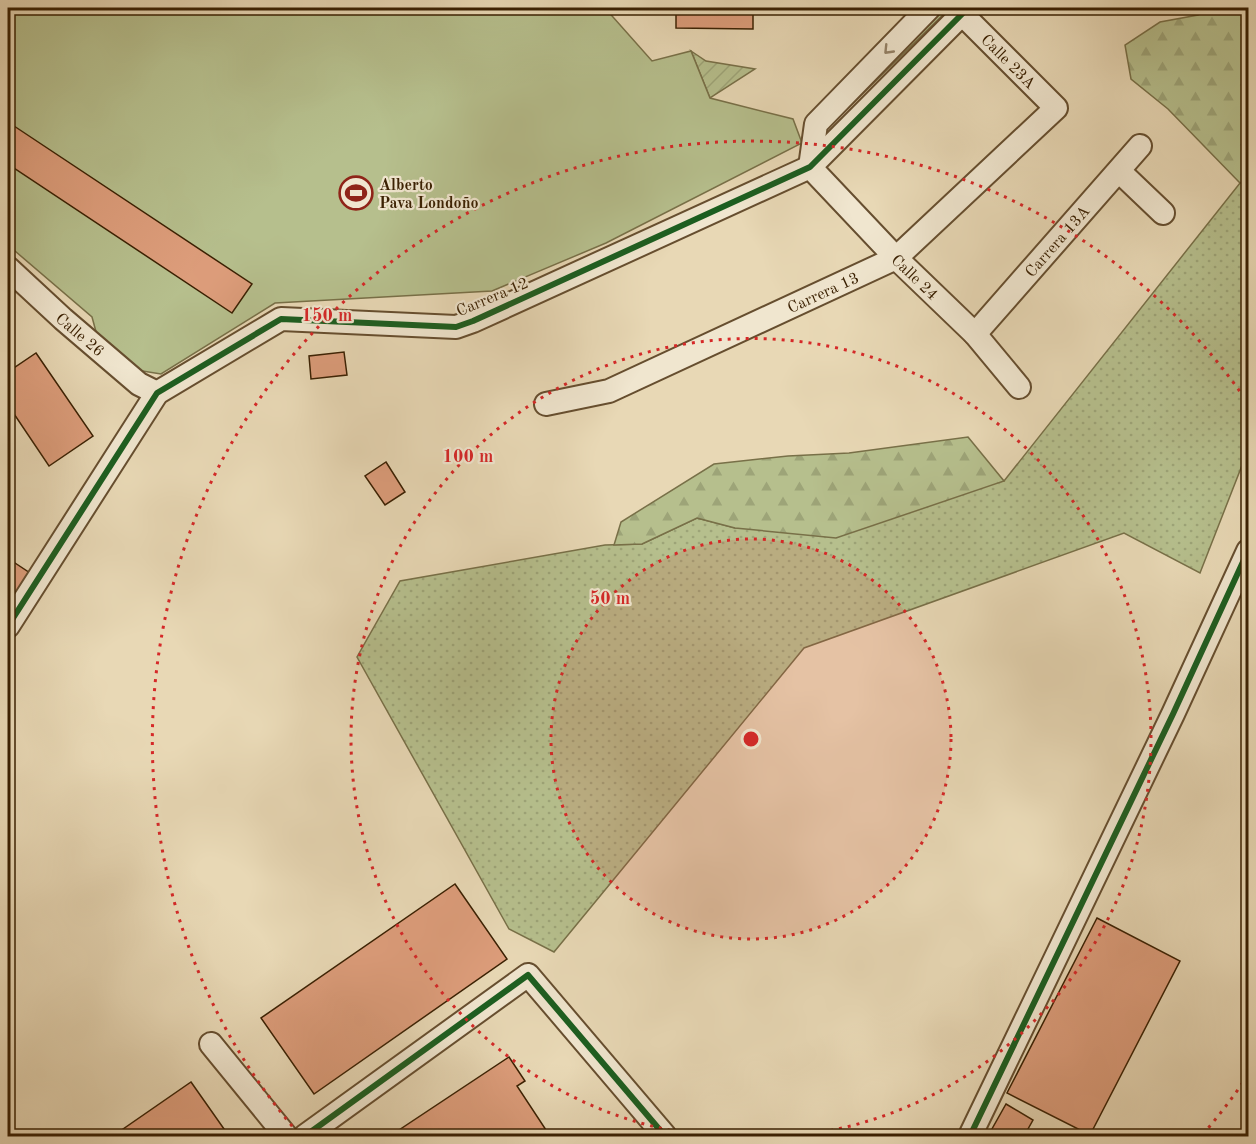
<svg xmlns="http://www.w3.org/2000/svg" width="1256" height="1144" viewBox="0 0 1256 1144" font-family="'Old Standard TT',serif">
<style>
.grass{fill:url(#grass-dots);stroke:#787048;stroke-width:1.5}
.forest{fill:url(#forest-firs);stroke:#787048;stroke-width:1.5}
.garden{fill:url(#garden-furrows);stroke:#787048;stroke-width:1.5}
.pitch{fill:#b6bf8d;stroke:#787048;stroke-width:1.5}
.building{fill:#dd9d7b;stroke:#3a2002;stroke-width:1.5}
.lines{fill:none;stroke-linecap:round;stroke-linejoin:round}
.minor-casing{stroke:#664e2f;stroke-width:26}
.minor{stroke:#f0e6cf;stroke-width:22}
.cycleway-casing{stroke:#f0e6cf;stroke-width:10}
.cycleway{stroke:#1b5e20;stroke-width:6}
.oneway{stroke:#958368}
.ring{fill:none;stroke:#d62828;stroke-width:3;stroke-dasharray:3 6}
.labels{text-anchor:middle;stroke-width:4.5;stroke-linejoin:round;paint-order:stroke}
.street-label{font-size:16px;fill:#3a2002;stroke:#f0e6cf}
.poi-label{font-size:16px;font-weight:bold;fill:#3a2002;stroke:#f0e6cf;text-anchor:start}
.centre{fill:#d62828;stroke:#f0e6cf;stroke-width:3}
.ring-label{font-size:18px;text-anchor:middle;font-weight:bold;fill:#d62828;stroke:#f0e6cf;stroke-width:4.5;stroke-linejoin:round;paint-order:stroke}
</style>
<defs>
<pattern id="grass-dots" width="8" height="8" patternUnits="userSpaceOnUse" patternTransform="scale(1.5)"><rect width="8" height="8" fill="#b6bf8d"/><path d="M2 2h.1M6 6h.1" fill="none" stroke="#9da478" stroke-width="1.8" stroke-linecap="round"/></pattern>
<pattern id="forest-firs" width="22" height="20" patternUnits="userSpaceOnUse" patternTransform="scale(1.5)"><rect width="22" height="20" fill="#b6bf8d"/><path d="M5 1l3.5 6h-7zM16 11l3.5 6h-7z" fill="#9da478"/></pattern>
<pattern id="garden-furrows" width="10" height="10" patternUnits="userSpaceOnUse" patternTransform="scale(1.5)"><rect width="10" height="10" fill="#b6bf8d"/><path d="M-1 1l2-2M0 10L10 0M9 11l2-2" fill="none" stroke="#9da478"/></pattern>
</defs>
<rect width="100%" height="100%" fill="#e8d8b5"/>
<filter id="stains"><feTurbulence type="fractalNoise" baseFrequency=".00333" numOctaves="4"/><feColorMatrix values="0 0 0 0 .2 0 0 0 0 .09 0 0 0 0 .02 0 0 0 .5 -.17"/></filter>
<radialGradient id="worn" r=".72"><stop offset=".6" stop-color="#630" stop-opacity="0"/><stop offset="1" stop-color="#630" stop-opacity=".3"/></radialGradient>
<polygon class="grass" points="1248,177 1248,450 1200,573 1124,533 804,648 554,952 509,929 357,657 400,581 605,545 642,544 697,518 735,528 1004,481 1240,183"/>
<g class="forest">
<polygon points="1204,8 1248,8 1248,177 1240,183 1168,109 1131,79 1125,45 1160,22 1198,15"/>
<polygon points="968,437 1004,481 836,538 735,528 697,518 642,544 614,545 621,522 714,464 788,456 849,453"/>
</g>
<g class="garden">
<polygon points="943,8 950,8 849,107 838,111"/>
<polygon points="691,51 706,61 755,69 710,98"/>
</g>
<polygon class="pitch" points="8,8 605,8 652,61 691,51 710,98 793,119 802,143 606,243 492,291 275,303 161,374 130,369 98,339 92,317 8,245"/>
<g class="building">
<polygon points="676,8 753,8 753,29 676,28"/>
<polygon points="8,122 252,284 232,313 8,164"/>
<polygon points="344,352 347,375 311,379 309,356"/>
<polygon points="36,353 93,436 49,466 8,405 8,372"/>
<polygon points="386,462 405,492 385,505 365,476"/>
<polygon points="9,559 30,573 8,609 8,560"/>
<polygon points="455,884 507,959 314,1094 261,1018"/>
<polygon points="1097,918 1180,961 1090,1135 1007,1093"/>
<polygon points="509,1057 525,1081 517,1086 550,1136 390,1136"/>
<polygon points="191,1082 229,1136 113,1136"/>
<polygon points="1006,1104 1033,1120 1024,1136 988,1136"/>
</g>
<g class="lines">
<defs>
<g id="minor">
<path id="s1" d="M810,167l86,91 79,76 44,53"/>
<polyline points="810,167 816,124 929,8"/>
<polyline points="1119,171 1163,213"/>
<path id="s2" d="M8,268l55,51 76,65 18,9"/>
<path id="s3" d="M975,334l165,-188"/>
<path id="s4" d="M546,404l63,-13 287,-133 160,-150 -94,-94"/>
<polyline points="8,626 157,393 281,319 456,327 473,321 810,167 968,8"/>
<polyline points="211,1044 286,1136"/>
<polyline points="305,1136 528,975 665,1136"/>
<polyline points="970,1136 1173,714 1248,551"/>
</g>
</defs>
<use href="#minor" class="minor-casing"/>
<use href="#minor" class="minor"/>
<defs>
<g id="cycleway">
<polyline points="8,626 157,393 281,319 456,327 473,321 810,167 968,8"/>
<polyline points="305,1136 528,975 665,1136"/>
<polyline points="970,1136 1173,714 1248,551"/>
</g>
</defs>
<use href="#cycleway" class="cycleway-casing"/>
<use href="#cycleway" class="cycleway"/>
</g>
<defs><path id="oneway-chevron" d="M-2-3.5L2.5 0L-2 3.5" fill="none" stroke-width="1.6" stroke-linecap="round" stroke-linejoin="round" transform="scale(1.5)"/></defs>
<use class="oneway" href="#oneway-chevron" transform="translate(888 50) rotate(134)"/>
<circle cx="751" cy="739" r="200" fill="#d62828" fill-opacity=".12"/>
<g class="ring">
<circle cx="751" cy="739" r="200"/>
<path d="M706 1136A400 400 0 1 1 796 1136"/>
<path d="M1248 1075A600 600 0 0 1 1204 1133M298 1133A600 600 0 1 1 1248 403"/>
</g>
<defs>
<symbol id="stadium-ring" viewBox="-11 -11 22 22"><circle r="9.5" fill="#f0e6cf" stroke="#8f2418" stroke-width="1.5"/><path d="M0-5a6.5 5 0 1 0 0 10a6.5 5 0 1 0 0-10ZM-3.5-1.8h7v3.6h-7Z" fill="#8f2418"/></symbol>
</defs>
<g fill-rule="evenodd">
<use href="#stadium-ring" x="337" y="174" width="38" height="38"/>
</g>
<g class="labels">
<g class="street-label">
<text transform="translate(1009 61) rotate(45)" y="6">Calle 23A</text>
<text dy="6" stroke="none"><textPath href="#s3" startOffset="124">Carrera 13A</textPath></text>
<text dy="6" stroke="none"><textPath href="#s1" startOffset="152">Calle 24</textPath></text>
<text dy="6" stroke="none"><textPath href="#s4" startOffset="300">Carrera 13</textPath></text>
<text transform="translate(492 296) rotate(-23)" y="6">Carrera 12</text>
<text dy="6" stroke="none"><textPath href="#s2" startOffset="98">Calle 26</textPath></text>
</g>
<g class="poi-label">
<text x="379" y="190">Alberto<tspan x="379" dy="18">Pava Londoño</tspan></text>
</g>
</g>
<circle cx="751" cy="739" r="9" class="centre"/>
<g class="ring-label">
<text x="327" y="321">150 m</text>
<text x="468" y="462">100 m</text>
<text x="610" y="604">50 m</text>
</g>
<rect width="1256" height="1144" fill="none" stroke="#e8d8b5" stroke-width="30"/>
<rect x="9" y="9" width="1238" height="1126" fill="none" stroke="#3a2002" stroke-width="3"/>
<rect x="15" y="15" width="1226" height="1114" fill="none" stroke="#3a2002" stroke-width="1.5"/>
<rect width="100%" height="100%" filter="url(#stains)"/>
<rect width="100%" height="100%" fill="url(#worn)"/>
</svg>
